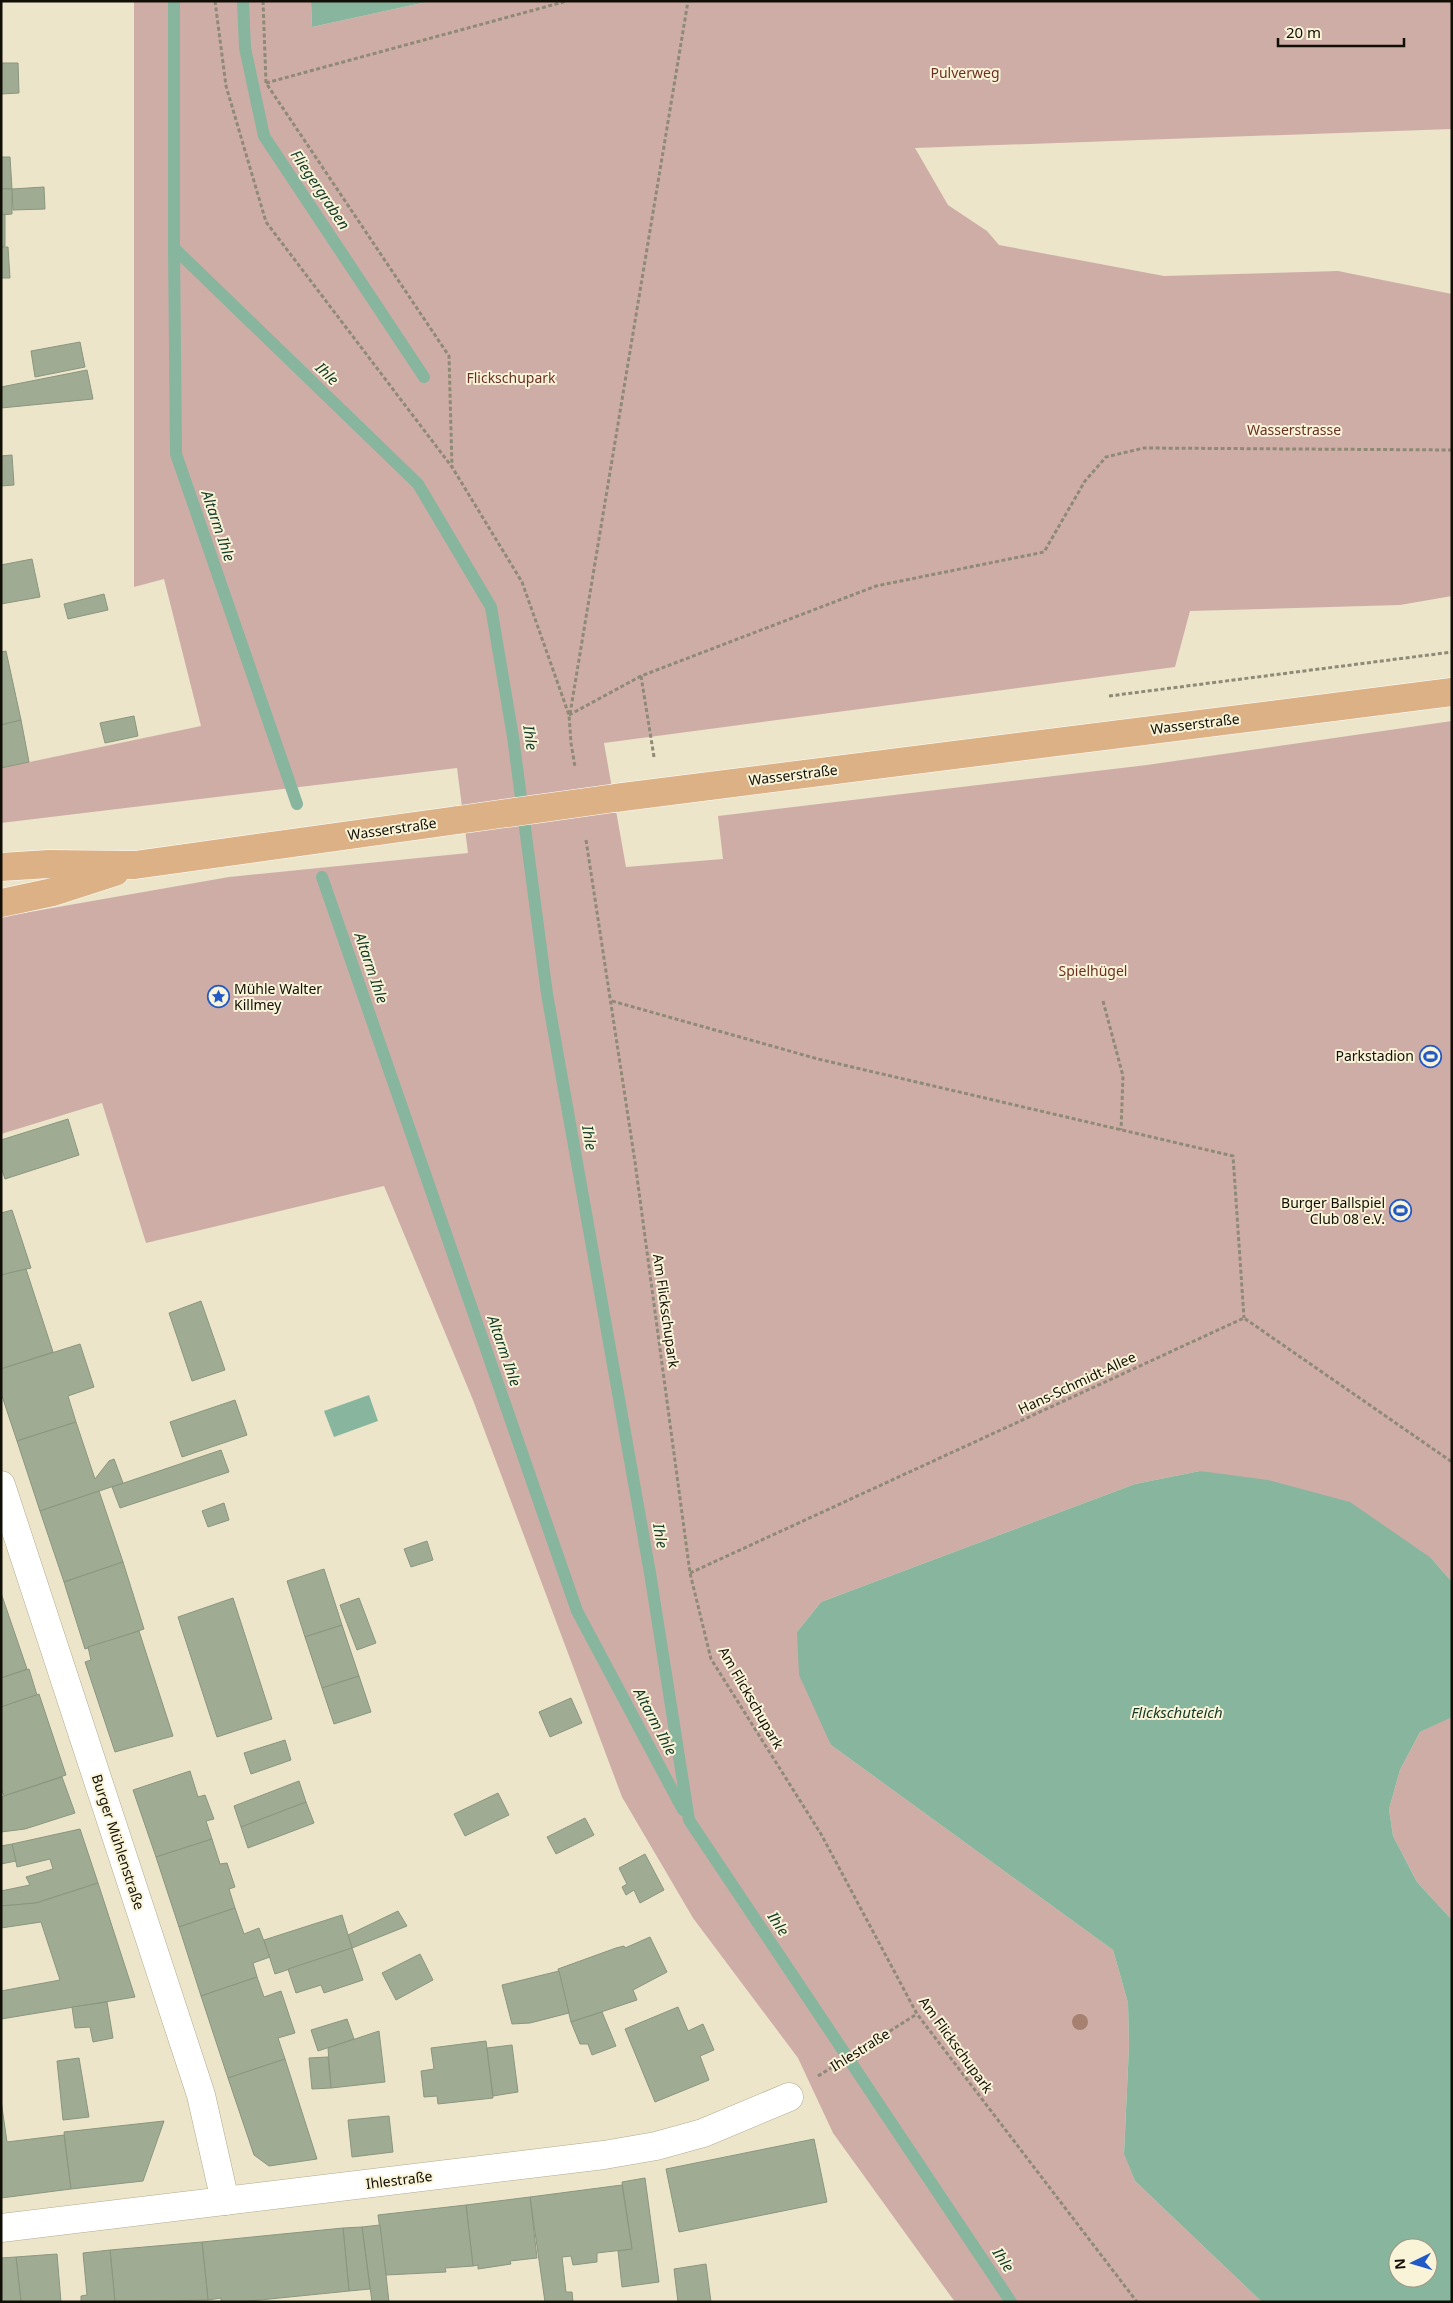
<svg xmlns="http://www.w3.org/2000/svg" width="1453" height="2303" viewBox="0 0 1453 2303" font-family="'Noto Sans',sans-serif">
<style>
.green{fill:#cfada7}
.water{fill:#87b59e;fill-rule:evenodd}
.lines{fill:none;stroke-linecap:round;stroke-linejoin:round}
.stream{stroke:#87b59e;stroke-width:12}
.building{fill:#9fac93;stroke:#8a967e}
.street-casing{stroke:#b1ab90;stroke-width:29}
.primary-casing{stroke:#fff;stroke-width:29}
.path{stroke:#8f8a77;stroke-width:3;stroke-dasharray:4 2.5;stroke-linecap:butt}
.street{stroke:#fff;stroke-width:28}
.primary{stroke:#dbb185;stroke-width:28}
.primary-bridge-casing{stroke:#fff;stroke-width:29;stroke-linecap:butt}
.primary-bridge{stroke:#dbb185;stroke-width:28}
.tree{fill:#a68170}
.labels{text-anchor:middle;stroke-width:4;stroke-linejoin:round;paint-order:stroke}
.park-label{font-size:14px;fill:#6c2f26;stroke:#f9f3d7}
.street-label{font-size:14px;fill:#110e06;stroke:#f9f3d7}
.poi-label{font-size:14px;fill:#110e06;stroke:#f9f3d7;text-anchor:end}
.water-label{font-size:15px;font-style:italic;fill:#103827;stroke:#f9f3d7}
</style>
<rect width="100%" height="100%" fill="#ece5ca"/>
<g class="green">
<polygon points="134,1 311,1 312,27 431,1 1452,1 1452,129 915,148 948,205 987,231 999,245 1164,276 1338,271 1452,294 1452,596 1400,605 1190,611 1175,667 604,743 626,867 723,859 718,816 1147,765 1452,721 1452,1582 1431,1558 1200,1471 1135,1484 821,1602 797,1632 831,1745 1113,1950 1128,2003 1129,2046 1124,2153 1135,2181 1262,2302 955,2302 833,2133 798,2058 693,1918 622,1797 473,1400 384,1186 146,1243 102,1103 1,1134 1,917 229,877 468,853 457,768 1,823 1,768 201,726 164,579 134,587"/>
<polygon points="1450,1717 1452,1717 1452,1920 1417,1882 1393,1836 1389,1809 1400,1770 1420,1732"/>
</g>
<g class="water">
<polygon points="311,1 431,1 312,27"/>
<polygon points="369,1395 378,1421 334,1437 324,1411"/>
<path d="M1200,1471l68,9 82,22 81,56 21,24v135l-32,15 -20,38 -11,39 4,27 24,46 35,38v382h-190l-127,-121 -11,-27 5,-108 -1,-43 -15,-53 -282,-205 -32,-70 -2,-43 24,-30 314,-118zM1398,2248h30v30h-30z"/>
</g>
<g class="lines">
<g class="stream">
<polyline points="174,1 174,248 418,484 491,607 513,737 547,994 650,1573 689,1820 1011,2302"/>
<polyline points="243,1 245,48 264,136 424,377"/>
<polyline points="174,248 176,454 297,804"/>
<polyline points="322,877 577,1611 683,1810"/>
</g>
</g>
<g class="building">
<polygon points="1,63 18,63 19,93 1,94"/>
<polygon points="1,157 10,157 12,189 1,189"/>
<polygon points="44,187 45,209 13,210 12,189"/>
<polygon points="1,189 12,189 12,214 1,215"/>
<polygon points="5,214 5,246 1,247 1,215"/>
<polygon points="1,247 8,247 10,278 1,278"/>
<polygon points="80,342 85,367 35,377 31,351"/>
<polygon points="87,370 93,399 1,408 1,387"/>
<polygon points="12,455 14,485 1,486 1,456"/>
<polygon points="32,559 40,597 1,604 1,565"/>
<polygon points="104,594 108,610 68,619 64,604"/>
<polygon points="6,651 21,720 1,725 1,652"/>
<polygon points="134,716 138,736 105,743 100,723"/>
<polygon points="21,720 29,762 1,768 1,725"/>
<polygon points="68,1119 79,1155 5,1179 1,1167 1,1140"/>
<polygon points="12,1210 31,1268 1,1275 1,1213"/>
<polygon points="26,1269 53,1352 1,1369 1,1275"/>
<polygon points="201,1301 225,1370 192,1381 169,1313"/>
<polygon points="80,1344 94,1387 68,1396 76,1422 17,1441 1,1393 1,1369"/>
<polygon points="235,1400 247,1435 182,1457 170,1422"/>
<polygon points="76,1422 95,1479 109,1461 114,1459 123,1483 40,1511 17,1441"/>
<polygon points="221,1450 229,1472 120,1508 112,1487"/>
<polygon points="99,1491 123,1562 64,1582 40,1511"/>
<polygon points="224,1503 229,1520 208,1527 202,1511"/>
<polygon points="427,1541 433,1560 411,1567 404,1549"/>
<polygon points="123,1562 144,1629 85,1649 64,1582"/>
<polygon points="324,1569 342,1625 305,1637 287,1581"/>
<polygon points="1,1593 27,1669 1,1678"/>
<polygon points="233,1598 272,1719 217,1737 178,1617"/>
<polygon points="359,1598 376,1643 357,1650 340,1605"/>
<polygon points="342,1625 359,1676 322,1688 305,1637"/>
<polygon points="139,1631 173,1736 115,1752 85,1662 91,1660 88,1647"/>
<polygon points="29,1669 37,1695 1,1707 1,1678"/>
<polygon points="359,1676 371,1712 334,1724 322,1688"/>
<polygon points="39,1694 66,1775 4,1796 1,1788 1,1707"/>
<polygon points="571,1698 582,1723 550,1737 539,1712"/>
<polygon points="285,1740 291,1760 251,1774 244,1753"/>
<polygon points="190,1771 198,1797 205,1795 214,1819 206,1821 212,1839 156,1857 133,1790"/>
<polygon points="62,1777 75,1813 25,1829 1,1832 1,1797"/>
<polygon points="299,1781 306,1802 241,1827 234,1806"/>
<polygon points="498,1793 509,1815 465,1836 454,1814"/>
<polygon points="306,1802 314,1823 248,1848 241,1827"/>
<polygon points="585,1818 594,1835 556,1854 547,1837"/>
<polygon points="80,1829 98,1883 36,1903 1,1906 1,1891 30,1885 26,1877 53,1869 50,1859 17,1867 12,1844"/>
<polygon points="212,1839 220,1864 227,1863 235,1887 229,1889 235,1908 179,1927 156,1857"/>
<polygon points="12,1844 16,1861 1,1864 1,1846"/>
<polygon points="645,1854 664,1890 640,1903 634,1890 626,1895 622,1887 627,1884 619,1868"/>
<polygon points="98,1883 135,1997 1,2019 1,1991 60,1980 41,1922 1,1928 1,1906 36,1903"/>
<polygon points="235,1908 244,1934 259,1928 270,1957 253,1963 257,1977 201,1996 179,1927"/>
<polygon points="398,1911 407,1926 352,1948 348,1935"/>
<polygon points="342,1915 352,1948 275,1974 264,1940"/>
<polygon points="650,1937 667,1972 633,1990 637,2000 571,2022 558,1969 616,1948 624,1946 625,1948"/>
<polygon points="352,1948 363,1980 324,1993 321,1985 296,1993 288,1969"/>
<polygon points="420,1954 433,1980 396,2000 382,1973"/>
<polygon points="559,1971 569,2013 530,2023 512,2024 502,1985"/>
<polygon points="257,1977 264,1997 281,1991 295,2033 278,2038 285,2059 228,2078 201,1996"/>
<polygon points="107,2002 113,2038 93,2042 90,2027 75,2028 72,2007"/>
<polygon points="678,2007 688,2031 703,2024 714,2050 700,2056 709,2080 655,2102 625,2029"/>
<polygon points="602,2012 616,2046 592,2055 588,2044 580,2044 571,2022"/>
<polygon points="347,2019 354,2039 318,2051 311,2030"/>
<polygon points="379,2031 385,2082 331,2088 328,2048"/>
<polygon points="486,2041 493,2098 438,2104 437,2096 424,2097 421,2071 434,2069 431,2048"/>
<polygon points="512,2045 518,2092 493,2096 487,2048"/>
<polygon points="328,2057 331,2088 312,2089 309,2058"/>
<polygon points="79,2058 89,2117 63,2120 57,2061"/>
<polygon points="285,2059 317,2159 269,2166 254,2155 228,2078"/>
<polygon points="1,2100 7,2142 64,2135 71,2189 1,2198"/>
<polygon points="389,2116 393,2152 352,2157 348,2120"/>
<polygon points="164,2121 143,2181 71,2189 64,2132"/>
<polygon points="814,2139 827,2202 679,2232 666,2169"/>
<polygon points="645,2178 659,2282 622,2287 618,2251 632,2249 622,2182"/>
<polygon points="622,2185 632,2249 597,2253 597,2262 573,2265 571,2256 562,2257 566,2292 572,2292 573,2302 545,2302 530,2197"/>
<polygon points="530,2197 537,2258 510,2261 511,2264 478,2269 478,2265 473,2266 466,2205"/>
<polygon points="466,2205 473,2266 445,2268 446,2272 386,2275 378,2215"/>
<polygon points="380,2225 386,2275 389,2302 372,2302 362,2227"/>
<polygon points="362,2227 370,2289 349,2291 343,2228"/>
<polygon points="343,2228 349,2291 240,2302 221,2302 221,2298 208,2300 202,2242"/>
<polygon points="202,2242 208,2300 115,2302 110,2250"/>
<polygon points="110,2250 115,2302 81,2302 81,2296 87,2295 83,2253"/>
<polygon points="57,2254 61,2302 21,2302 16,2257"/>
<polygon points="16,2257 21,2302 1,2302 1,2258"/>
<polygon points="706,2264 711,2302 678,2302 674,2269"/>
</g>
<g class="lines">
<defs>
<g id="street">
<polyline points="1,1485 201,2095 225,2201"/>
<polyline points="1,2228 604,2155 656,2146 703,2133 789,2097"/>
</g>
<g id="primary">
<polyline points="615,798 1452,692"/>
<polyline points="1,867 49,864 135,865 458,820"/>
<polyline points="1,903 53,892 115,872"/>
</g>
</defs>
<use href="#street" class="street-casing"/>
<use href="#primary" class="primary-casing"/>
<g class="path">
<polyline points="215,1 226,86 266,222 452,467 522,582 569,715 571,743 575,767"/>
<polyline points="263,1 266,83 449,356 452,467"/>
<polyline points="266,83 567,1"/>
<polyline points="641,676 654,757"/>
<polyline points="1109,696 1452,652"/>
<polyline points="570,714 688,1"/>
<polyline points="569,715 641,676 876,586 1044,552 1085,481 1106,457 1144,448 1452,450"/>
<polyline points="586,840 635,1162 690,1573 711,1659 821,1834 917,2014 1137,2302"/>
<polyline points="612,1001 818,1059 1233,1156 1244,1318"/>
<polyline points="1103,1001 1123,1076 1121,1130"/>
<polyline points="690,1573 1244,1318 1452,1462"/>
<polyline points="818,2076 917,2014"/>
</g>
<use href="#street" class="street"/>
<use href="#primary" class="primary"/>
<defs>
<polyline id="primary-bridge" points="458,820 615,798"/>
</defs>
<use href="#primary-bridge" class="primary-bridge-casing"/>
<use href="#primary-bridge" class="primary-bridge"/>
</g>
<circle class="tree" cx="1080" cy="2022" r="8"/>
<defs>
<symbol id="sight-ring" viewBox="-11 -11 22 22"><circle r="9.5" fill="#f9f3d7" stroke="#215ac6" stroke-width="1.5"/><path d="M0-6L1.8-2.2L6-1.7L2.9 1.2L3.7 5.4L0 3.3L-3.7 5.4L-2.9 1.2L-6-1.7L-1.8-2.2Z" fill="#215ac6"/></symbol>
<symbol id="stadium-ring" viewBox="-11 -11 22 22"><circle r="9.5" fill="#f9f3d7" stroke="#215ac6" stroke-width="1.5"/><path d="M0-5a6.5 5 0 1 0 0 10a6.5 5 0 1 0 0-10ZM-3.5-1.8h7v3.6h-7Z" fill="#215ac6"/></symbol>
</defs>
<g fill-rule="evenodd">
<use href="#sight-ring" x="206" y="984" width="25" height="25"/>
<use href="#stadium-ring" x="1418" y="1044" width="25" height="25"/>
<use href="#stadium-ring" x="1388" y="1198" width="25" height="25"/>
</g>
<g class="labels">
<g class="park-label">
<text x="965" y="78">Pulverweg</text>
<text x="511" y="383">Flickschupark</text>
<text x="1294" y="435">Wasserstrasse</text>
<text x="1093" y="976">Spielhügel</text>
</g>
<g class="street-label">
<text transform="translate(1195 724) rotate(-7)" y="5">Wasserstraße</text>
<text transform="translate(793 775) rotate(-7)" y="5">Wasserstraße</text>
<text transform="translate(392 829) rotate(-8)" y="5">Wasserstraße</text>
<text transform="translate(666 1311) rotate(82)" y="5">Am Flickschupark</text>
<text transform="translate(1077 1383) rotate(-25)" y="5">Hans-Schmidt-Allee</text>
<text transform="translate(751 1698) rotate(60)" y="5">Am Flickschupark</text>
<text transform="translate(118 1842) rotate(72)" y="5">Burger Mühlenstraße</text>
<text transform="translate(956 2045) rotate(54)" y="5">Am Flickschupark</text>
<text transform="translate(860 2050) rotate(-32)" y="5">Ihlestraße</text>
<text transform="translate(399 2180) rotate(-7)" y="5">Ihlestraße</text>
</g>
<g class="poi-label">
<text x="234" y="994" text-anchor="start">Mühle Walter<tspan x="234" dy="16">Killmey</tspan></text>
<text x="1414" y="1061">Parkstadion</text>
<text x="1385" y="1208">Burger Ballspiel<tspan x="1385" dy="16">Club 08 e.V.</tspan></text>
</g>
<g class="water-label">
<text transform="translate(320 190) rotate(56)" y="5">Fliegergraben</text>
<text transform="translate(327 374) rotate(44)" y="5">Ihle</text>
<text transform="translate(218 526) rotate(71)" y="5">Altarm Ihle</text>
<text transform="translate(530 738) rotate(82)" y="5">Ihle</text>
<text transform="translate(371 968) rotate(71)" y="5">Altarm Ihle</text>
<text transform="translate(589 1138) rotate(80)" y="5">Ihle</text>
<text transform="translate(504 1351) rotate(71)" y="5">Altarm Ihle</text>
<text transform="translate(660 1536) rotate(80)" y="5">Ihle</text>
<text x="1177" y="1718">Flickschuteich</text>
<text transform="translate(655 1722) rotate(62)" y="5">Altarm Ihle</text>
<text transform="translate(778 1924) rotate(56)" y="5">Ihle</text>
<text transform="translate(1003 2260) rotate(56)" y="5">Ihle</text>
</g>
</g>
<rect width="1453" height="2303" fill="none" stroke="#110e06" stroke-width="5"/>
<g transform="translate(1413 2263) rotate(265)"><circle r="24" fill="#f9f3d7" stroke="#9c9783"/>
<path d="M0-4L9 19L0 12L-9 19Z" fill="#215ac6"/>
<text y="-8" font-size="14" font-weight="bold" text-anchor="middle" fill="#110e06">N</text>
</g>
<path d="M1278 38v8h126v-8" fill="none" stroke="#110e06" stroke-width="2.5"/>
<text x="1286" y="38" font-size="15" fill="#110e06" stroke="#f9f3d7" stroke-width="4" paint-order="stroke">20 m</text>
</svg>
